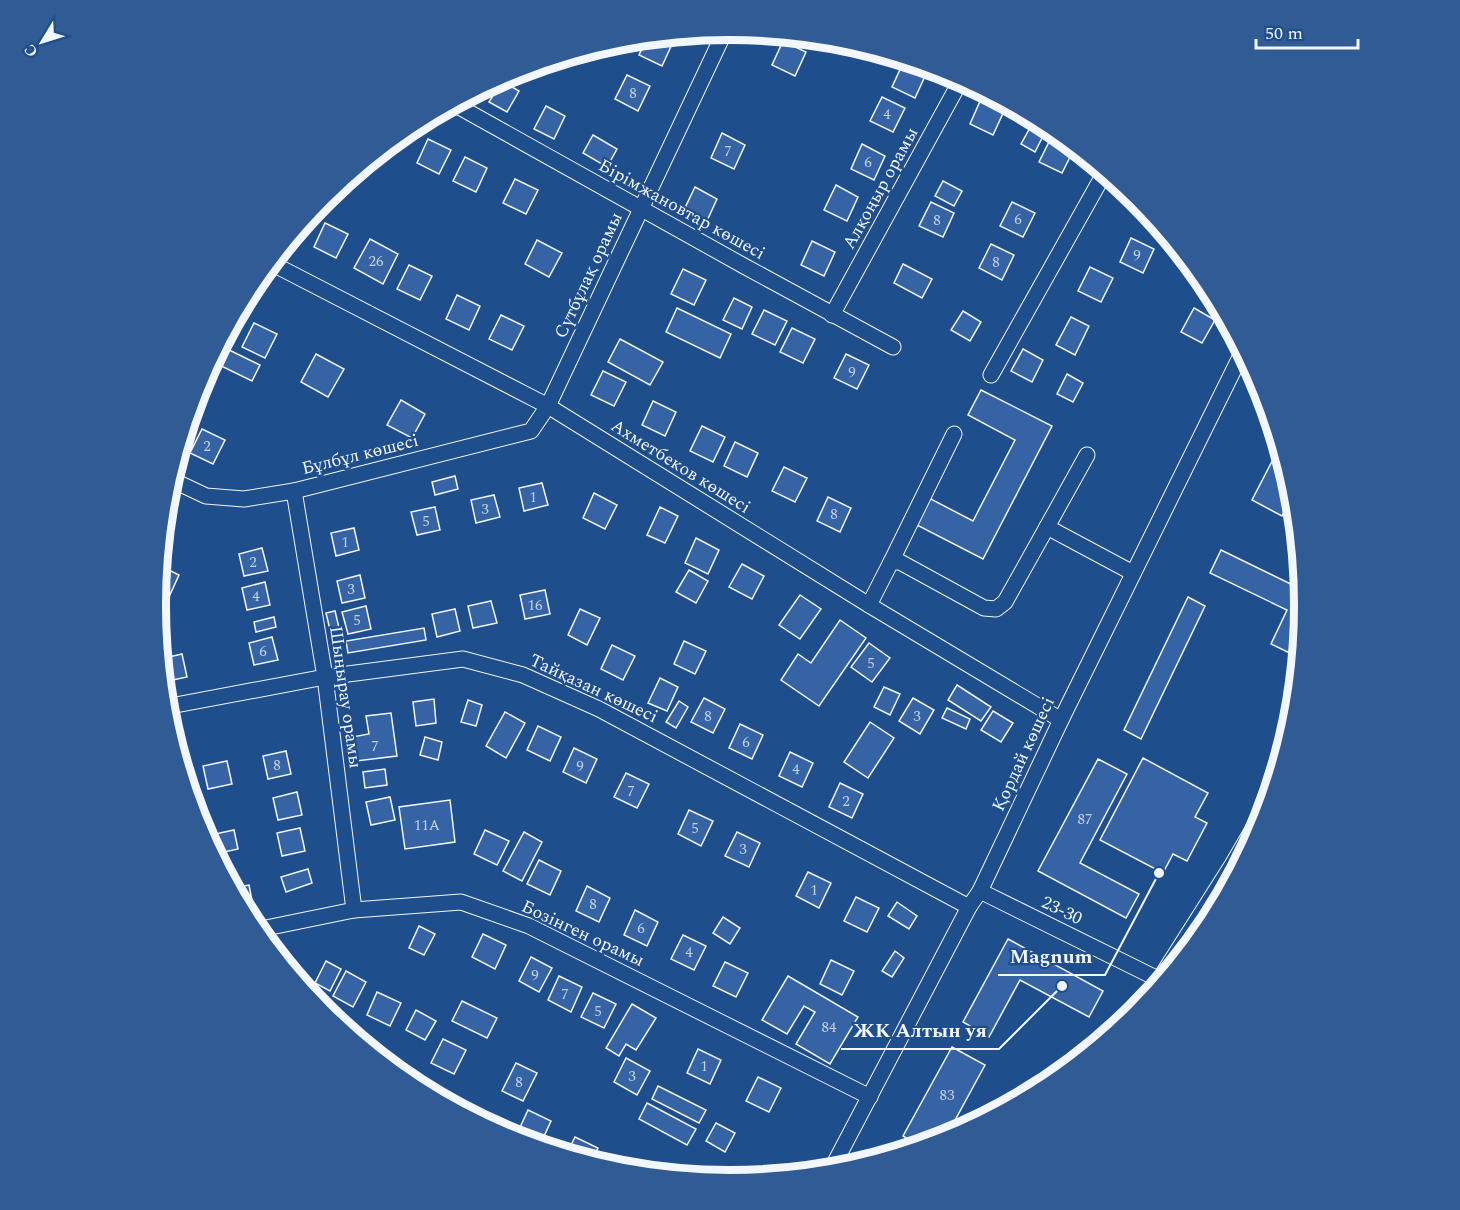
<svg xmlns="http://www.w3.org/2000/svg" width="1460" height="1210" viewBox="0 0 1460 1210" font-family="Spectral,serif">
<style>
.building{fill:#3563a3;stroke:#f2f6ff;stroke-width:1.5}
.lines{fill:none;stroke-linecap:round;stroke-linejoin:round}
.minor-casing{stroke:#f2f6ff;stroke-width:17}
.minor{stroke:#1f4e8c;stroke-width:15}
.labels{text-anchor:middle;stroke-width:4.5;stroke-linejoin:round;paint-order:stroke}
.number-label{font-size:15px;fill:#c3d1e8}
.street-label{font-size:18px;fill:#f2f6ff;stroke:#1f4e8c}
.rim{fill:none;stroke:#f2f6ff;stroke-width:8}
.leader{fill:none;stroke:#f2f6ff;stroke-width:2}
.callout-dot{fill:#f2f6ff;stroke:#1f4e8c;stroke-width:2}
.callout-label{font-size:20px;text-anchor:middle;font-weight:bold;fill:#f2f6ff;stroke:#1f4e8c;stroke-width:4.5;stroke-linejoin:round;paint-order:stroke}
</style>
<rect width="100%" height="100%" fill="#1f4e8c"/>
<g class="building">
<polygon points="663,37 673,42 662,66 639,55 647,38"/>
<polygon points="783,41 806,52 795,76 772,65"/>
<polygon points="903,63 926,74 915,98 892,87"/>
<polygon points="627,75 650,86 638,111 615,99"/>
<polygon points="502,81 519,91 507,112 489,102"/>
<polygon points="882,97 905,108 893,132 870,121"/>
<polygon points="981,99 1004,111 993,135 970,124"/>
<polygon points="546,106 565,116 554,139 534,129"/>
<polygon points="1035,119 1048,126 1035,152 1021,144"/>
<polygon points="408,129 397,151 387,146"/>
<polygon points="722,133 745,145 734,169 711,158"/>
<polygon points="593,135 617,149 607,167 583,153"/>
<polygon points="1051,138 1074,149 1062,173 1039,162"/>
<polygon points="428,139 451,150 439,174 417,163"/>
<polygon points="862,144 885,156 874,180 851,169"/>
<polygon points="465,157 487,168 476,192 453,181"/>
<polygon points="515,179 538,190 526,214 503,203"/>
<polygon points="943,181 962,191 954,206 935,196"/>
<polygon points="836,185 858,197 847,221 824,210"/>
<polygon points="695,187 717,199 706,223 683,212"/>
<polygon points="931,202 954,213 943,237 919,226"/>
<polygon points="1012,202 1035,213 1023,237 1000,226"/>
<polygon points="1149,213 1160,227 1145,220"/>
<polygon points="325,223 348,234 336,258 314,247"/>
<polygon points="1131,238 1154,249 1143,273 1120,262"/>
<polygon points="370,239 398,254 383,284 354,268"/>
<polygon points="537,240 562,253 549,277 525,264"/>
<polygon points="812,241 835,252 824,276 801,265"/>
<polygon points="991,244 1014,255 1002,280 979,268"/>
<polygon points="903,264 932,279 922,298 894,283"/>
<polygon points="409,265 432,276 420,300 397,289"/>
<polygon points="1090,267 1113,278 1101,302 1078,291"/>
<polygon points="683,269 706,280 694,305 671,294"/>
<polygon points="1208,285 1208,286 1216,301 1203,293"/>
<polygon points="457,295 480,306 469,330 446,319"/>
<polygon points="734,298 752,307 742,329 723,320"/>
<polygon points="677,308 731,334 720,358 666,332"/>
<polygon points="1194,308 1215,320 1202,343 1181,332"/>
<polygon points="764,310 787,321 775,345 752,334"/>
<polygon points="963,311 981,322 970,341 951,330"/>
<polygon points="501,315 524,326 512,350 489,339"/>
<polygon points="1071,317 1089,326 1075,355 1056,345"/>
<polygon points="254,323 277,334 265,358 242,347"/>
<polygon points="792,328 815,339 803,363 780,352"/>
<polygon points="620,339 663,362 650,385 608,362"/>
<polygon points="221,346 260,365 252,381 213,362"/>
<polygon points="1023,349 1043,360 1032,382 1011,371"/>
<polygon points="316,354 344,369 328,397 301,382"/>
<polygon points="846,354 869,365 857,389 834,378"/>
<polygon points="603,371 626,382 614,406 591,395"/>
<polygon points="1067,374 1083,383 1073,402 1057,394"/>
<polygon points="981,390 1052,426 983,559 913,523 927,497 973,521 1015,440 968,415"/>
<polygon points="401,400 425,414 412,438 387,425"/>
<polygon points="653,401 676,412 665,436 642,425"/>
<polygon points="702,426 725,437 713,462 690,451"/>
<polygon points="202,429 225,440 213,464 190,453"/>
<polygon points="735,442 758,453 747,477 724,466"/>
<polygon points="1280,446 1294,493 1282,516 1252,500"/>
<polygon points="784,467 807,478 795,502 772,491"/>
<polygon points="455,476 458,489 435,495 432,482"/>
<polygon points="542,483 548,505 524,511 519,488"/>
<polygon points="594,493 617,505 605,529 583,518"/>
<polygon points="494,495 500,517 476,523 471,500"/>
<polygon points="828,497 851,508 840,532 817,521"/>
<polygon points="435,507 440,530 417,535 411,512"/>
<polygon points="660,507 678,516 665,543 647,535"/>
<polygon points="354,528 359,550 336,556 331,533"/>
<polygon points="696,538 719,550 708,574 685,563"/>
<polygon points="262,548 268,571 244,576 239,554"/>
<polygon points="1221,550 1303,590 1305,605 1300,658 1271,644 1287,610 1210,573"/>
<polygon points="742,564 764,576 752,599 729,587"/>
<polygon points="159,565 179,575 168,599 156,594"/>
<polygon points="689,570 708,581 696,603 676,592"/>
<polygon points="360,575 365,598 342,603 337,581"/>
<polygon points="265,582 270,605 247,610 242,588"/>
<polygon points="545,590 550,614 525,619 520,595"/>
<polygon points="800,595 821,609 800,639 779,625"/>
<polygon points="1188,597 1205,606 1141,739 1124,730"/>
<polygon points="491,601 497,623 473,628 468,606"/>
<polygon points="366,606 371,629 348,634 342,612"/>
<polygon points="455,609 460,631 437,637 432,614"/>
<polygon points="580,609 600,618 587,645 568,635"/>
<polygon points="335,611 341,636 332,638 326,613"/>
<polygon points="274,617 276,627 256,632 254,622"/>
<polygon points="840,620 866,638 819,706 781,680 798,654 811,663"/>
<polygon points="424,628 426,640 348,653 346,641"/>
<polygon points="272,637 278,660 254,665 249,643"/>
<polygon points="684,641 706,651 695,674 674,664"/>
<polygon points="869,643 890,658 872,682 851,667"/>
<polygon points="612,645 635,656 623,680 601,669"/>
<polygon points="182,654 187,677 163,682 160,659"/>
<polygon points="660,678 678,687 667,711 648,703"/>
<polygon points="957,685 991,707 981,721 948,700"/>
<polygon points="884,687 900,694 890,715 874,707"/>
<polygon points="704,698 725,709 713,733 691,722"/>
<polygon points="913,698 934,710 920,734 899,721"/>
<polygon points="434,699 436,723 416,726 413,702"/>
<polygon points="468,700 482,705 476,726 461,722"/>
<polygon points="679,701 688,707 676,728 666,722"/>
<polygon points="947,708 970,719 966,729 942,718"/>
<polygon points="993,711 1013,723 1001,742 981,730"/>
<polygon points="505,712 525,723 506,758 486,746"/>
<polygon points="391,713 397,756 356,761 352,737 369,734 366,716"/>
<polygon points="870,722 894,738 868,778 844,762"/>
<polygon points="740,724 763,735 752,759 729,748"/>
<polygon points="538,726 561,737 550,761 527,750"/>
<polygon points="425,737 442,742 438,760 420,755"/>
<polygon points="574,748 597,759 586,783 563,772"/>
<polygon points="286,751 291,774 268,779 263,756"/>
<polygon points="790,752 813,763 802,787 779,776"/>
<polygon points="1143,758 1208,793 1195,817 1207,823 1187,861 1173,854 1163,873 1100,840"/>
<polygon points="1098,759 1127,774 1080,863 1139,894 1126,918 1038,871"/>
<polygon points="227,761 232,784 208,789 203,766"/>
<polygon points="385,769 387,785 365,788 363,772"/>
<polygon points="626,773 649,784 637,808 614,797"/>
<polygon points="840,783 863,794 852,818 829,807"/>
<polygon points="297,792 302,815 278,820 273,798"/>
<polygon points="390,797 395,820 371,825 366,802"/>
<polygon points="450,800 455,842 405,849 399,807"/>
<polygon points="689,810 713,821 701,846 678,834"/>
<polygon points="300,828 305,851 282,856 277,833"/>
<polygon points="234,830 238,849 219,853 215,834"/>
<polygon points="485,830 509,841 497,865 474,854"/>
<polygon points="524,832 542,842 522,881 503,871"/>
<polygon points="737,832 760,843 749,867 725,856"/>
<polygon points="539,860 561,871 550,895 527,884"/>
<polygon points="308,869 312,883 286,892 281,877"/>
<polygon points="808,872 831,883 819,908 796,896"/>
<polygon points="249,885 252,901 240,903 232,888"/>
<polygon points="587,886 610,898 599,922 576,911"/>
<polygon points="856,897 879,908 867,932 844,921"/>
<polygon points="897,902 917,916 909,929 888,916"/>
<polygon points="635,910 658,922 647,946 624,935"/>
<polygon points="723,917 740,928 730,944 713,933"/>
<polygon points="419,926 435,934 424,955 409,948"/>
<polygon points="483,934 506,945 495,969 472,957"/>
<polygon points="683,935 706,946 694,970 671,959"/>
<polygon points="1008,939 1103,991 1089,1017 1020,980 989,1037 963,1022"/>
<polygon points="895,951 904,958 892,977 882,971"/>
<polygon points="531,957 552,968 539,992 519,981"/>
<polygon points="831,960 854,971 842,995 820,984"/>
<polygon points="326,961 341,969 330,991 315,983"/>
<polygon points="725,962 748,973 736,997 713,986"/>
<polygon points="346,971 366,982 353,1007 333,996"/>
<polygon points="559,976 582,987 571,1012 548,1000"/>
<polygon points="788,976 858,1017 830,1064 796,1044 815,1012 804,1006 787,1034 762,1020"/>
<polygon points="377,992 401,1003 390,1026 367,1015"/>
<polygon points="593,993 616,1004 604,1028 581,1017"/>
<polygon points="462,1001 497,1018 487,1038 452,1021"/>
<polygon points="632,1004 656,1018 636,1050 626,1044 619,1056 606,1048"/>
<polygon points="416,1010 436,1021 425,1040 406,1030"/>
<polygon points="443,1039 466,1050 454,1074 431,1063"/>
<polygon points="952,1047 985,1065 953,1124 963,1129 950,1136 919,1146 903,1136"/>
<polygon points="698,1049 721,1060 710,1084 687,1073"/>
<polygon points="626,1058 650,1071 637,1095 614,1082"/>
<polygon points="516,1063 537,1073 523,1101 502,1091"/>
<polygon points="758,1077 781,1088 769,1112 746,1101"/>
<polygon points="658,1086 706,1110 699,1123 652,1099"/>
<polygon points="647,1103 696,1129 687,1145 639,1119"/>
<polygon points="528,1110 551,1121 540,1145 517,1134"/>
<polygon points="716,1123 735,1133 725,1152 706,1141"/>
<polygon points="575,1137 598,1148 591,1161 567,1153"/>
</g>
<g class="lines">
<defs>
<g id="minor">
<polyline points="454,104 744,266 893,347"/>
<polyline points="271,263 548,406 869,605 1061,720"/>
<polyline points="832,315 961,80"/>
<polyline points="991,375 1105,172"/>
<polyline points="1087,455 1047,527 1133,573"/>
<polyline points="170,479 206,496 244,499 294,491 531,431 548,406 725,31"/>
<polyline points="294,491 325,677 354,910"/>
<polyline points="891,562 954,434"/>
<polyline points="869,605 891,562 900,562 984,608 996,609 1005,602 1047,527"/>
<polyline points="165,707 325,677 463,659 523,675 599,709 969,907"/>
<polyline points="980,891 1162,981"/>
<polyline points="256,930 354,910 461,902 529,926 870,1097"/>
<polyline points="1153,992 1159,980 1232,865 1267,805"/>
<polyline points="831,1170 969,907 980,891 1061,720 1243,351"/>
</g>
</defs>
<use href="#minor" class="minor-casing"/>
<use href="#minor" class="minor"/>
</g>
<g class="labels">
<g class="number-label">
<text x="633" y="98">8</text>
<text x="887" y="119">4</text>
<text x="728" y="156">7</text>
<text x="868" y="167">6</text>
<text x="1018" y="224">6</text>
<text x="937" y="225">8</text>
<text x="1137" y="260">9</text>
<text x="376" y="266">26</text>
<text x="996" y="267">8</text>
<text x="852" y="377">9</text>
<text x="207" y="451">2</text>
<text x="533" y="502">1</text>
<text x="485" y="514">3</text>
<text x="834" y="519">8</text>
<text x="426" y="526">5</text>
<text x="345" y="547">1</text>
<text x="253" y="567">2</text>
<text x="351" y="594">3</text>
<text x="256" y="601">4</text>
<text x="535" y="610">16</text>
<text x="357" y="625">5</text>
<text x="263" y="656">6</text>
<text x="871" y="668">5</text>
<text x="708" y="721">8</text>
<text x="917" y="721">3</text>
<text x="746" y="747">6</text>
<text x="375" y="751">7</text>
<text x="277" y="770">8</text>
<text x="580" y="771">9</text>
<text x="796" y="774">4</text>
<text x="631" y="796">7</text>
<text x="846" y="806">2</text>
<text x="1085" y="824">87</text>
<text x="427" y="830">11А</text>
<text x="695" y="833">5</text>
<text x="743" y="854">3</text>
<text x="814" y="895">1</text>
<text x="593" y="909">8</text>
<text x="641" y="933">6</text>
<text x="689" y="957">4</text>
<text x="535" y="980">9</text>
<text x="565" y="999">7</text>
<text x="598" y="1016">5</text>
<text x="829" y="1032">84</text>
<text x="704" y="1071">1</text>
<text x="632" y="1081">3</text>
<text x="519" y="1087">8</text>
<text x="947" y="1100">83</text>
</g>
<g class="street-label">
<text transform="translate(880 188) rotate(-61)" y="6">Алқоңыр орамы</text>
<text transform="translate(682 209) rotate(29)" y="6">Бірімжановтар көшесі</text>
<text transform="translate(588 275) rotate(-65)" y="6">Cүтбұлақ орамы</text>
<text transform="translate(360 454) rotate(-14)" y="6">Бұлбұл көшесі</text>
<text transform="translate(681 466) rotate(32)" y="6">Ахметбеков көшесі</text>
<text transform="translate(594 688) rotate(25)" y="6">Тайқазан көшесі</text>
<text transform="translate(346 697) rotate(82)" y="6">Шыңырау орамы</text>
<text transform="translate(1023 754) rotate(-65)" y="6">Қордай көшесі</text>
<text transform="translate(1062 910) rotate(26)" y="6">23-30</text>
<text transform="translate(583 933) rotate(25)" y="6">Бозінген орамы</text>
</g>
</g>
<path d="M0 0H1460V1210H0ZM730 40H730A564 564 0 0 1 1294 604V606A564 564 0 0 1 730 1170H730A564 564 0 0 1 166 606V604A564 564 0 0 1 730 40Z" fill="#305b95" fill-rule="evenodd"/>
<path class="rim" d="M730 40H730A564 564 0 0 1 1294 604V606A564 564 0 0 1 730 1170H730A564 564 0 0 1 166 606V604A564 564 0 0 1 730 40Z"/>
<path class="leader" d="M1159 873L1105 975H998M1062 986L999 1049H841"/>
<g class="callout-dot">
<circle cx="1159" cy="873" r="6"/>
<circle cx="1062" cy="986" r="6"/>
</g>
<g class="callout-label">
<text x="1051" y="963">Magnum</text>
<text x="920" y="1037">ЖК Алтын уя</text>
</g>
<g transform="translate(42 42) rotate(232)" stroke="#1f4e8c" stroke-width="4.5" paint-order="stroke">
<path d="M0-4.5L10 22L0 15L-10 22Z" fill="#f2f6ff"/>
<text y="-9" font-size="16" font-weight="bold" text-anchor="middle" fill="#f2f6ff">С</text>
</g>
<path d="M1256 39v9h102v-9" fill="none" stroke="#f2f6ff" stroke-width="3"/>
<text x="1265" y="39" font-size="18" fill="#f2f6ff" stroke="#1f4e8c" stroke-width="4.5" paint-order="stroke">50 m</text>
</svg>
